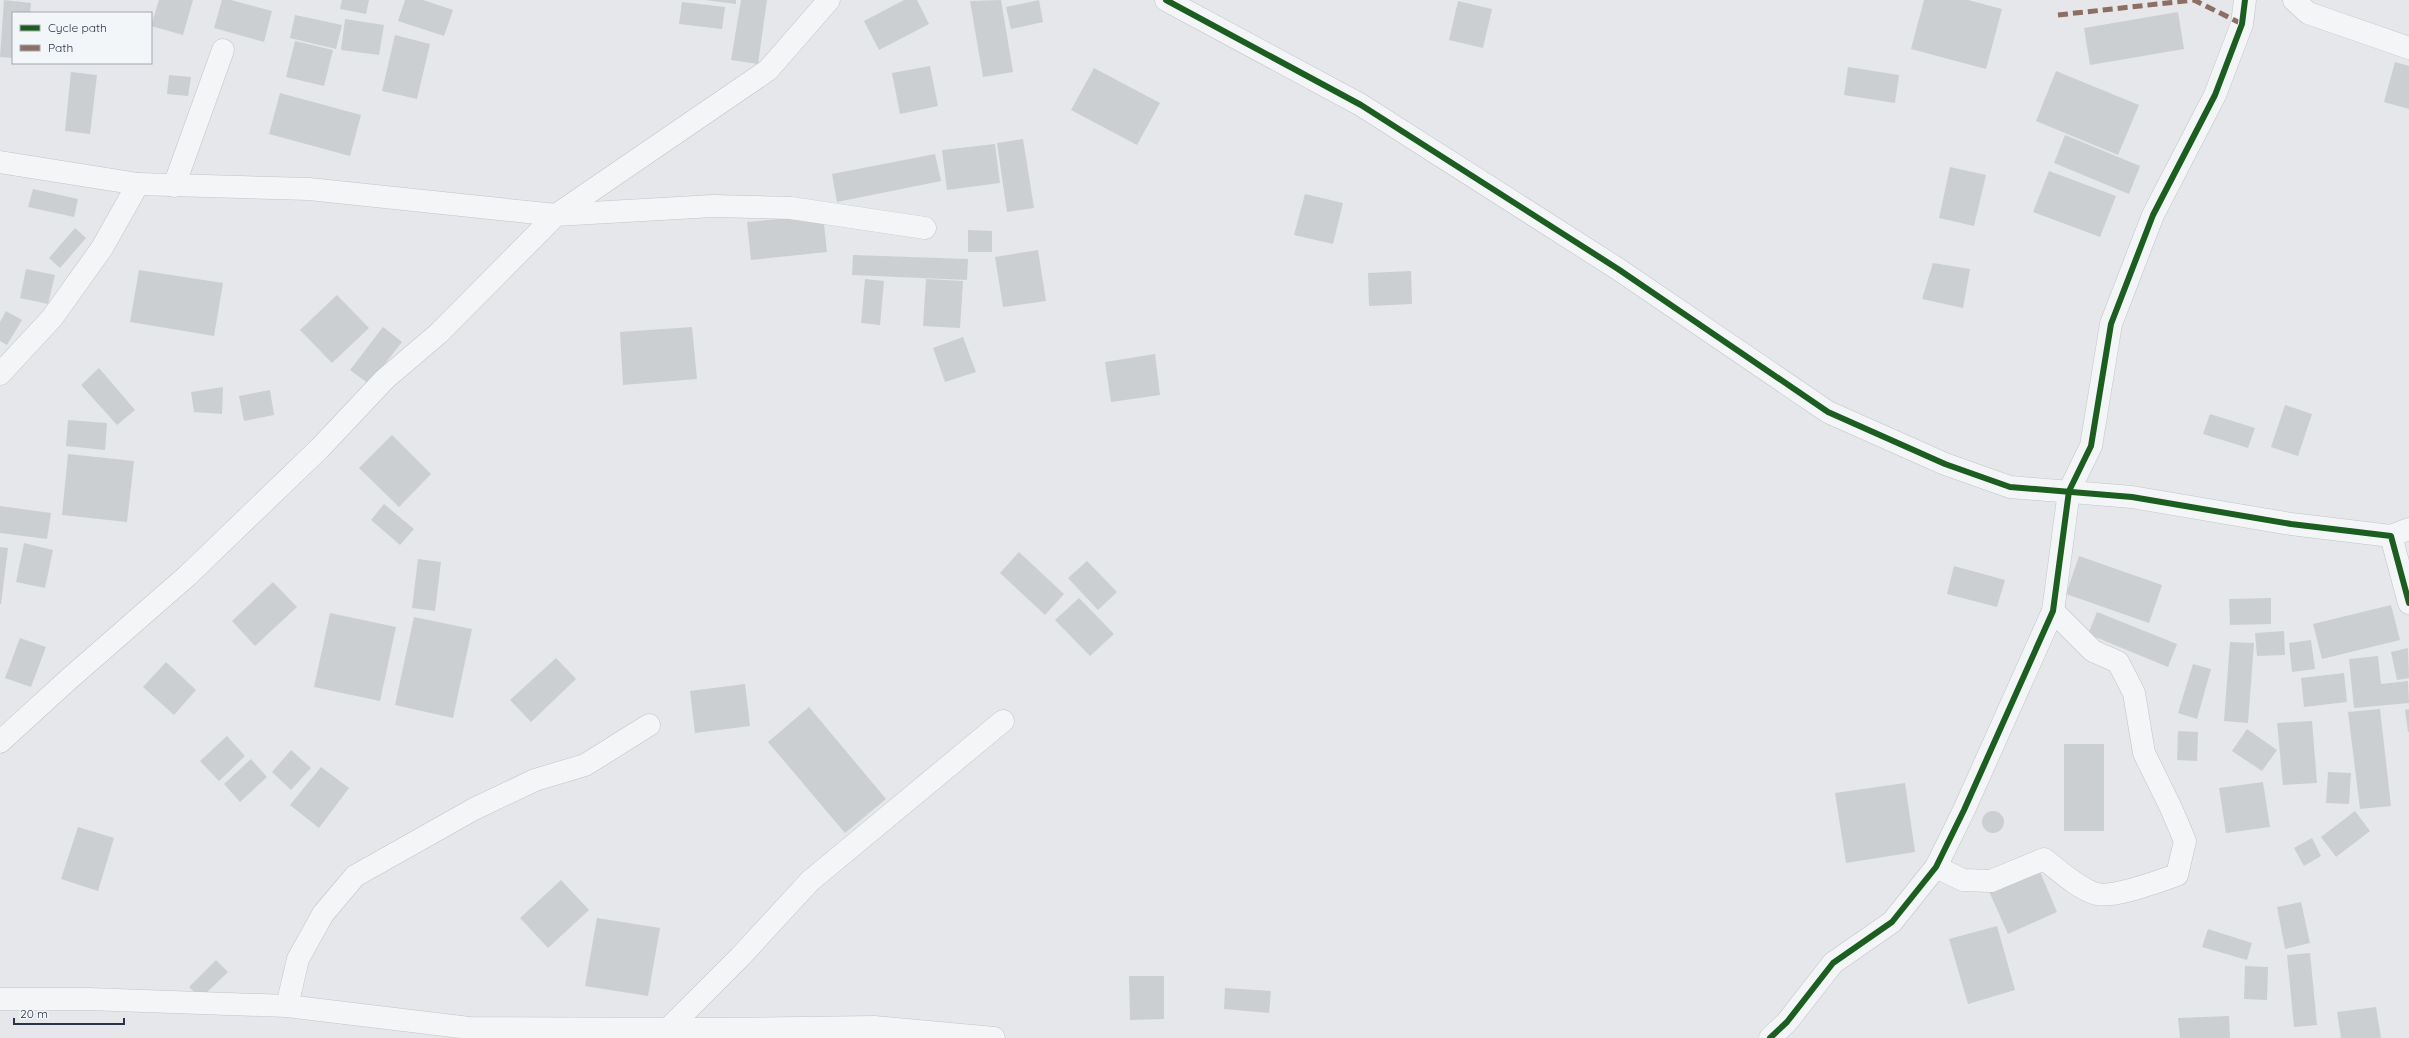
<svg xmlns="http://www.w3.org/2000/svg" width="2409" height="1038" viewBox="0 0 2409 1038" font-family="Quicksand,sans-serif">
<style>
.building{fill:#cccfd2}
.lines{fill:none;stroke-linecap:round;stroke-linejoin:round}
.minor-casing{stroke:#c2c4c8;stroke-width:23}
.minor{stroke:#f4f5f7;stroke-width:22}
.quiet{stroke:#8d6e63;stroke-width:5;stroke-dasharray:10 5;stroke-linecap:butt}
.cycleway-casing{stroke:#f3f6f9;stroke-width:8}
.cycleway{stroke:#1b5e20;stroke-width:6}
</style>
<rect width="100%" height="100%" fill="#e5e7ea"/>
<g class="building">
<polygon points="4,0 31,3 30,13 13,13 13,58 0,57"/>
<polygon points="159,0 193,0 183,35 151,26"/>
<polygon points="222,0 231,0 272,11 264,42 214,28"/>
<polygon points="342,0 369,0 366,14 340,9"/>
<polygon points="405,0 423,0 453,10 444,36 398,21"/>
<polygon points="705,0 736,0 736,4"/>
<polygon points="741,0 767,0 758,64 731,60"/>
<polygon points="904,0 917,0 929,24 879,50 864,21"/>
<polygon points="1001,0 1013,72 983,77 970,1"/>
<polygon points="1039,0 1043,22 1011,29 1006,7"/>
<polygon points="1924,0 1968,0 2002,9 1986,69 1911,49"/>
<polygon points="1458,1 1492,9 1483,48 1449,40"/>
<polygon points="682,2 725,7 722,29 679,24"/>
<polygon points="2178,12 2184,49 2090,65 2084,28"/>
<polygon points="295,15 342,25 336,49 290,38"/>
<polygon points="345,19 384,25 379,55 341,50"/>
<polygon points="395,35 430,44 417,99 382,91"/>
<polygon points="295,41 333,50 324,86 286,77"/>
<polygon points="2395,62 2409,66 2409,109 2384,102"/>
<polygon points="930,66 938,106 900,114 892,73"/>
<polygon points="1848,67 1899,75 1895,103 1844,95"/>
<polygon points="1094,68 1160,103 1137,145 1071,110"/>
<polygon points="2056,71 2139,105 2118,155 2036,121"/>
<polygon points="71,72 97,75 90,134 65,131"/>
<polygon points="169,75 191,77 188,96 167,94"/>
<polygon points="280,93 361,115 350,156 269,134"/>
<polygon points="2065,135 2140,166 2129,194 2054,163"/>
<polygon points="1023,139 1034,208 1007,212 997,143"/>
<polygon points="995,144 1000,183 947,190 942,150"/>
<polygon points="935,154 941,181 837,202 832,174"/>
<polygon points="1950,167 1986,175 1974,226 1939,218"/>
<polygon points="2049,171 2116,196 2100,237 2033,212"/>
<polygon points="33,189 78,199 74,217 28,207"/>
<polygon points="1305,194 1343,203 1333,244 1294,235"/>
<polygon points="823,215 827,252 751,260 747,222"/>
<polygon points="75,228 86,238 60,268 49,258"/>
<polygon points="968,230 992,231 992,252 968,252"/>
<polygon points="1038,250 1046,301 1003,307 995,257"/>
<polygon points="853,255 968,259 967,280 852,275"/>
<polygon points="1933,263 1970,269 1963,308 1922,299"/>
<polygon points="26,269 55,275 48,304 20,298"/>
<polygon points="139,270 223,283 214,336 130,322"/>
<polygon points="1411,271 1412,304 1369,306 1368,273"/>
<polygon points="865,279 884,281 880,325 861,323"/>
<polygon points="926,279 963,281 960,328 923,326"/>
<polygon points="337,295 369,328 332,363 300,330"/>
<polygon points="6,311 22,320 7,345 0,341 0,322"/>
<polygon points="383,327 402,342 369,384 350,370"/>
<polygon points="692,327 697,379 623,385 620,332"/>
<polygon points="963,337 976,372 945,382 933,348"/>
<polygon points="1155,354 1160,395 1111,402 1105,362"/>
<polygon points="99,368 135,410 117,425 81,385"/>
<polygon points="223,387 222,414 194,412 191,392"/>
<polygon points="270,390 274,415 244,421 239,396"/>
<polygon points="2285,405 2312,414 2298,456 2271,447"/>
<polygon points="2210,414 2255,428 2248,448 2203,434"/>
<polygon points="68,420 107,423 105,450 66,446"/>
<polygon points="392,435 431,474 399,507 359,468"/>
<polygon points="68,454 134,461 127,522 62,515"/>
<polygon points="384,504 414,529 400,545 371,520"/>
<polygon points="0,506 51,513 47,539 0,533"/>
<polygon points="24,543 53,550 45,588 16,582"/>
<polygon points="0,547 8,548 1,604 0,604"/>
<polygon points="1019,552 1064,594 1045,615 1000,573"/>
<polygon points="2079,556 2162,585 2149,623 2066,594"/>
<polygon points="418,559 441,562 435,611 412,608"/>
<polygon points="1087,561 1117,592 1098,610 1068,578"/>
<polygon points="1954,566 2005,580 1997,607 1947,594"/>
<polygon points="273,582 297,607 255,646 232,621"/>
<polygon points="1079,598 1114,634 1090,656 1055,620"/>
<polygon points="2271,598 2271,624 2230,625 2229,599"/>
<polygon points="2391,605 2400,640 2322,659 2313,624"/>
<polygon points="2097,612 2177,644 2168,667 2088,634"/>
<polygon points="330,613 396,627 380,701 314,687"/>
<polygon points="414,617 472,629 453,718 395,705"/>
<polygon points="2284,631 2285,655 2257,656 2255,633"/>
<polygon points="20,638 46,647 31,687 5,678"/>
<polygon points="2311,640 2315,669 2292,672 2289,643"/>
<polygon points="2230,642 2254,643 2248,723 2224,721"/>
<polygon points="2408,648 2409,678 2397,680 2391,652"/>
<polygon points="2378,656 2381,684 2408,681 2409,703 2354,708 2349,659"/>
<polygon points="556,658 576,679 531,722 510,700"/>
<polygon points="166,662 196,690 174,715 143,687"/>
<polygon points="2193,664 2211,669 2197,719 2178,713"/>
<polygon points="2344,673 2347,702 2304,707 2301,678"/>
<polygon points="745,684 750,726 695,733 690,691"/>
<polygon points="809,707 886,799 845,833 768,742"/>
<polygon points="2380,709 2391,806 2360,809 2348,712"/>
<polygon points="2409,709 2409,732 2408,732 2405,710"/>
<polygon points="2312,721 2317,783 2283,785 2277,723"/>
<polygon points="2247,729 2277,750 2262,771 2232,751"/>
<polygon points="2178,731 2198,732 2197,761 2177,760"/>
<polygon points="227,736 245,756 219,781 200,761"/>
<rect x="2064" y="744" width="40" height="87"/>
<polygon points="291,750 311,768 291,790 272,772"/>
<polygon points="251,759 267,777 240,802 224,784"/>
<polygon points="321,767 349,788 319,828 290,805"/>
<polygon points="2328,772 2351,773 2349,804 2326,803"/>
<polygon points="2263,782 2270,827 2226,833 2219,788"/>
<polygon points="1905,783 1915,852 1846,863 1835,793"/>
<polygon points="2355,811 2370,831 2336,857 2321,837"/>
<circle cx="1993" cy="822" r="11"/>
<polygon points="78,827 114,838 98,891 61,879"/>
<polygon points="2312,838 2321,856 2304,866 2294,848"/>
<polygon points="2038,867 2057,912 2008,934 1988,889"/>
<polygon points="561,880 589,910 548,948 520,918"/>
<polygon points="2301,902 2310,943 2285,949 2277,907"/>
<polygon points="597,918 660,928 648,996 585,986"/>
<polygon points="1997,926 2015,990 1968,1004 1949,939"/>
<polygon points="2208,929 2252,943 2247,960 2202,947"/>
<polygon points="2310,953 2317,1025 2294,1027 2287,955"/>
<polygon points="216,960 228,972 201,998 189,987"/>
<polygon points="2245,966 2268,967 2267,1000 2244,999"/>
<polygon points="1129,976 1164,976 1164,1019 1130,1020"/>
<polygon points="1225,988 1271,991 1269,1013 1224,1009"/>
<polygon points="2376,1007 2381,1038 2341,1038 2337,1012"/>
<polygon points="2229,1016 2230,1038 2180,1038 2178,1018"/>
</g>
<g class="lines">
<defs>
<g id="minor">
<polyline points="1166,0 1361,105 1618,269 1828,412 1945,464 2010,487 2132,497 2291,524 2391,536 2409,603"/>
<polyline points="2294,0 2308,13 2409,48"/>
<polyline points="0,162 138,184 309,189 556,215 768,70 829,0"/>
<polyline points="174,186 223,50"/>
<polyline points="0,374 52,318 102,248 138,184"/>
<polyline points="2391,536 2409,529"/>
<polyline points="0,742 69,679 187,576 320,448 385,379 439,333 556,215 713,206 791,208 925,228"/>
<path d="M1936,867l27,13 28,1 53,-22c14,11 36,31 53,35 17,4 63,-13 80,-19l8,-34 -14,-33 -27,-55 -10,-60 -16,-31 -25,-11 -40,-40"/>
<polyline points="0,999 88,999 287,1006 469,1028 714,1029 874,1027 994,1038"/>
<polyline points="287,1006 298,959 323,914 355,876 474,809 535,780 585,765 649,725"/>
<polyline points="669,1028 740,957 810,881 1003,721"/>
<polyline points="1770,1038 1787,1022 1833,963 1892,922 1936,867 1964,810 2053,611 2069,491 2091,446 2111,324 2153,215 2215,95 2242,24 2245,0"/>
</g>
</defs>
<use href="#minor" class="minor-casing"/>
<use href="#minor" class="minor"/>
<polyline class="quiet" points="2058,15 2194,0 2242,24"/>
<defs>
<g id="cycleway">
<polyline points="1166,0 1361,105 1618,269 1828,412 1945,464 2010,487 2132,497 2291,524 2391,536 2409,603"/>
<polyline points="1770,1038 1787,1022 1833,963 1892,922 1936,867 1964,810 2053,611 2069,491 2091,446 2111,324 2153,215 2215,95 2242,24 2245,0"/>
</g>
</defs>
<use href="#cycleway" class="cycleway-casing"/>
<use href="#cycleway" class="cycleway"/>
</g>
<rect x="12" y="12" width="140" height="52" fill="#f3f6f9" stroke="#a3a8b1"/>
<rect x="20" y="25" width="20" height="6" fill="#1b5e20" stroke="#a3a8b1"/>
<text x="48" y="32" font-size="12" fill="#2a3346">Cycle path</text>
<rect x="20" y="45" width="20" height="6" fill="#8d6e63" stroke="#a3a8b1"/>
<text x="48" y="52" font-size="12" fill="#2a3346">Path</text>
<path d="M14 1018v6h110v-6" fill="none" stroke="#2a3346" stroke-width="2"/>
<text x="20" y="1018" font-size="12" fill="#2a3346" stroke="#f3f6f9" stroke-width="3" paint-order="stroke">20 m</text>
</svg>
